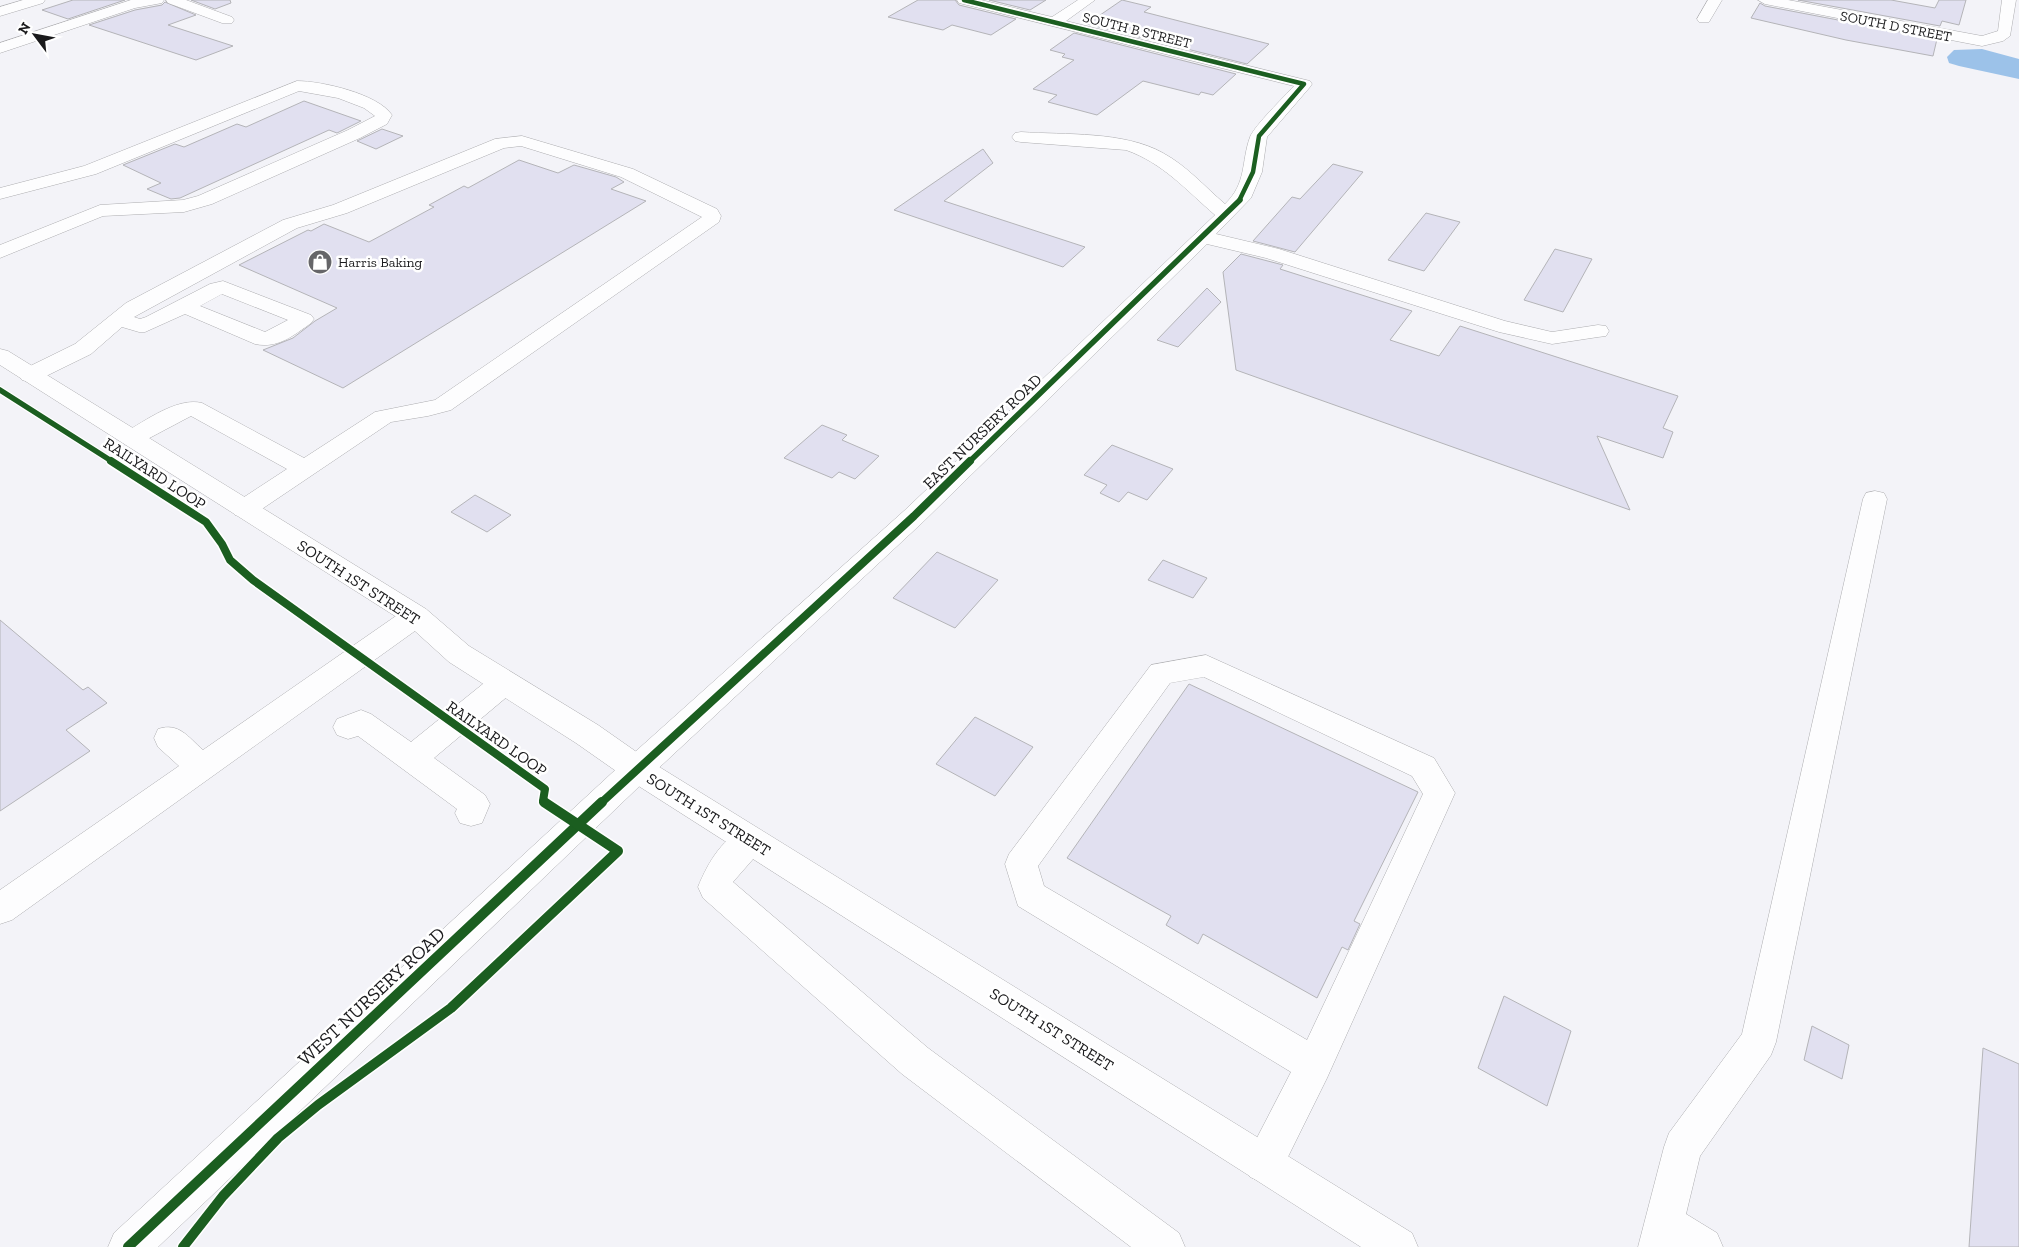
<svg xmlns="http://www.w3.org/2000/svg" width="2019" height="1247" viewBox="0 0 2019 1247" font-family="'Zilla Slab',serif">
<style>
.water{fill:#9cc2e9}
.building{fill:#e1e0f0;stroke:#b4b4b8}
.lines{fill:none;stroke-linecap:round;stroke-linejoin:round}
.minor-casing{stroke:#adadb0;stroke-width:1}
.major-casing{stroke:#adadb0;stroke-width:1}
.minor{fill:#fdfdfe;fill-rule:evenodd}
.major{fill:#fdfdfe;fill-rule:evenodd}
.cycleway-far3-casing{stroke:#fff;stroke-width:6}
.cycleway-far2-casing{stroke:#fff;stroke-width:8}
.cycleway-far1-casing{stroke:#fff;stroke-width:11}
.cycleway-casing{stroke:#fff;stroke-width:13}
.cycleway-far3{stroke:#1b5e20;stroke-width:4.5}
.cycleway-far2{stroke:#1b5e20;stroke-width:5.5}
.cycleway-far1{stroke:#1b5e20;stroke-width:8}
.cycleway{stroke:#1b5e20;stroke-width:10}
.labels{text-anchor:middle;stroke-width:5;stroke-linejoin:round;paint-order:stroke}
.far-street-label{font-size:14px;fill:#1a1a1c;stroke:#fff}
.far-poi-label{font-size:14px;fill:#1a1a1c;stroke:#fff;text-anchor:start}
.street-label{font-size:16px;fill:#1a1a1c;stroke:#fff}
.near-street-label{font-size:19px;fill:#1a1a1c;stroke:#fff}
</style>
<rect width="100%" height="100%" fill="#f3f3f8"/>
<polygon class="water" points="1982,49 2019,59 2019,79 1959,66 1949,63 1947,57 1954,50"/>
<g class="building">
<polygon points="73,0 125,0 68,19 42,10"/>
<polygon points="191,0 230,0 231,3 215,9"/>
<polygon points="918,0 955,0 959,5 1016,19 991,35 952,25 943,30 888,17"/>
<polygon points="989,0 1046,0 1030,10"/>
<polygon points="1122,0 1151,7 1144,12 1269,44 1247,64 1087,24"/>
<polygon points="1798,0 1891,0 1935,8 1939,0 1966,0 1959,25 1942,21 1940,26"/>
<polygon points="165,2 196,15 168,25 233,46 196,60 89,25 135,10 162,5"/>
<polygon points="1760,3 1765,6 1937,39 1933,56 1846,40 1751,18"/>
<polygon points="1074,33 1236,74 1213,95 1201,92 1199,95 1143,81 1097,115 1048,102 1057,95 1033,89 1074,60 1062,57 1065,54 1050,50"/>
<polygon points="304,101 361,121 337,133 329,130 180,198 171,199 147,189 161,183 123,165 175,144 184,147 237,124 246,127"/>
<polygon points="382,129 403,136 376,149 357,141"/>
<polygon points="983,149 993,163 944,201 1085,247 1063,267 894,210"/>
<polygon points="519,160 558,173 574,165 616,177 624,182 611,189 646,201 343,388 263,350 293,338 315,321 337,308 239,265 308,230 311,231 324,224 369,242 434,207 429,205 464,186 468,188"/>
<polygon points="1333,164 1363,172 1295,252 1253,241 1292,197 1300,199"/>
<polygon points="1426,213 1460,222 1424,271 1388,260"/>
<polygon points="1555,249 1592,259 1563,312 1524,300"/>
<polygon points="1241,254 1283,265 1280,269 1412,311 1390,340 1439,356 1460,326 1678,396 1663,428 1673,432 1663,458 1597,436 1630,510 1236,370 1223,272"/>
<polygon points="1207,288 1221,302 1178,347 1157,340"/>
<polygon points="822,425 847,435 842,440 879,456 855,479 839,472 832,478 784,458"/>
<polygon points="1112,445 1173,469 1147,500 1128,492 1119,502 1100,493 1107,485 1084,475"/>
<polygon points="475,495 511,515 487,532 451,512"/>
<polygon points="937,552 998,580 955,628 893,598"/>
<polygon points="1163,560 1207,578 1193,598 1148,580"/>
<polygon points="0,620 83,690 88,687 107,703 66,730 90,751 0,811"/>
<polygon points="1189,684 1418,792 1354,921 1360,924 1348,950 1342,947 1317,998 1203,934 1198,944 1166,925 1171,916 1067,858"/>
<polygon points="975,717 1033,747 995,796 936,764"/>
<polygon points="1504,996 1571,1031 1547,1106 1478,1068"/>
<polygon points="1812,1026 1849,1045 1842,1079 1804,1060"/>
<polygon points="1983,1048 2019,1064 2019,1247 1969,1247"/>
</g>
<g class="lines">
<defs>
<g id="minor">
<polygon points="23,0 45,0 43,3 0,16 0,7"/>
<polygon points="131,0 164,0 162,3 135,8 0,53 0,43"/>
<polygon points="166,0 186,0 232,17 234,20 232,23 222,23 168,3"/>
<path d="M957,0h24l71,17 26,-17h17l-29,21 244,60 2,3 -2,3 -43,50 -5,35 -11,26 -35,36 63,15 226,72 47,11 46,-7 8,1 3,5 -3,5 -8,1 -46,7 -53,-12 -233,-74 -59,-14 -284,278 -275,256 -490,469h-50l6,-14 512,-473 279,-250 310,-295c-29,-25 -52,-52 -89,-65l-105,-8 -6,-1 -3,-4 3,-4 6,-1c44,3 103,-1 142,21 24,13 42,34 62,51 22,-21 16,-42 25,-67 5,-12 34,-40 44,-51l-335,-83z"/>
<polygon points="1708,0 1722,0 1709,22 1699,22 1697,19"/>
<polygon points="1758,0 1788,0 1982,36 1998,31 2002,0 2016,0 2010,36 2003,41 1982,46 1765,4"/>
<path d="M297,81c25,0 81,13 95,34l-5,9 -27,14 -148,66 -28,8 -81,4 -103,42v-13l100,-40 83,-5 15,-4 150,-66 27,-14 -11,-8 -26,-10 -39,-7 -203,83 -96,25v-11l84,-22z"/>
<path d="M522,136l111,33 84,40 4,7 -2,6 -268,188 -23,6 -37,6 -138,93 -9,2 -9,-2 -4,-6 4,-6 52,-34 -96,-53 -51,27 -8,2 -8,-2 -4,-5 4,-5c21,-12 53,-36 78,-30l102,55 71,-46 60,-12 267,-183 -81,-40 -100,-31 -17,2 -157,65 -50,15 -163,89 6,2 6,-2 64,-33 13,-3 88,34 3,4 -3,4c-17,12 -33,26 -56,21l-70,-30 -40,18h-6l-17,-5 -31,27 -53,26 -8,2 -8,-2 -3,-5 3,-5 53,-26 51,-41 157,-83 50,-15 162,-66zM222,294l66,26 -23,12 -65,-26z"/>
<polygon points="1875,491 1884,493 1887,499 1776,1042 1771,1055 1700,1156 1686,1214 1717,1233 1723,1247 1638,1247 1664,1147 1669,1133 1742,1034 1863,499 1866,493"/>
<path d="M416,606l10,3 4,7 -4,7 -414,297 -12,4v-34l179,-124 -21,-19 -4,-9 4,-9c21,-7 30,8 45,21l203,-141z"/>
<path d="M1206,655l228,103 21,35 -128,285 -49,99 -14,6 -14,-6 -6,-14 47,-91 -273,-166 -13,-42 4,-10 142,-189zM1204,677l208,99 11,18 -116,246 -263,-154 -6,-20 132,-183z"/>
<polygon points="504,672 514,675 518,683 514,691 434,758 485,795 490,804 482,823 471,826 460,823 455,813 457,809 358,736 348,739 337,735 333,727 337,719 361,710 371,714 411,742 494,675"/>
<path d="M750,826l11,4 5,10 -5,10 -28,32 195,166 251,185 6,14h-54l-229,-173 -199,-176 -5,-11c10,-25 26,-52 52,-61z"/>
</g>
<polygon id="major" points="0,349 8,351 426,609 469,646 598,725 648,760 1412,1233 1418,1247 1361,1247 626,778 576,743 449,662 406,623 0,365"/>
</defs>
<use href="#minor" class="minor-casing"/>
<use href="#major" class="major-casing"/>
<use href="#minor" class="minor"/>
<use href="#major" class="major"/>
<defs>
<polyline id="cycleway-far3" points="964,0 1304,84 1259,136 1253,172 1239,201"/>
<g id="cycleway-far2">
<polyline points="0,390 113,462"/>
<polyline points="969,462 1240,200"/>
</g>
<g id="cycleway-far1">
<polyline points="111,461 206,522 222,544 230,560 253,580 545,789 543,801 546,803"/>
<polyline points="601,803 914,516 970,461"/>
</g>
<g id="cycleway">
<polyline points="128,1247 602,802"/>
<polyline points="183,1247 223,1196 278,1138 318,1105 451,1008 618,851 544,802"/>
</g>
</defs>
<use href="#cycleway-far3" class="cycleway-far3-casing"/>
<use href="#cycleway-far2" class="cycleway-far2-casing"/>
<use href="#cycleway-far1" class="cycleway-far1-casing"/>
<use href="#cycleway" class="cycleway-casing"/>
<use href="#cycleway-far3" class="cycleway-far3"/>
<use href="#cycleway-far2" class="cycleway-far2"/>
<use href="#cycleway-far1" class="cycleway-far1"/>
<use href="#cycleway" class="cycleway"/>
</g>
<defs>
<symbol id="shop-disc" viewBox="-11 -11 22 22"><circle r="9.5" fill="#666669" stroke="#fff"/><path d="M-5-2.5h2.3a2.7 3.5 0 0 1 5.4 0H5L5.5 6h-11ZM-1.5-2.5h3a1.5 2.3 0 0 0-3 0Z" fill="#fff"/></symbol>
</defs>
<g fill-rule="evenodd">
<use href="#shop-disc" x="306" y="248" width="28" height="28"/>
</g>
<g class="labels">
<g class="far-street-label">
<text transform="translate(1896 26) rotate(11)" y="5">SOUTH D STREET</text>
<text transform="translate(1137 30) rotate(14)" y="5">SOUTH B STREET</text>
</g>
<g class="far-poi-label">
<text x="338" y="267">Harris Baking</text>
</g>
<g class="street-label">
<text transform="translate(982 431) rotate(-44)" y="6">EAST NURSERY ROAD</text>
<text transform="translate(155 473) rotate(33)" y="6">RAILYARD LOOP</text>
<text transform="translate(359 582) rotate(33)" y="6">SOUTH 1ST STREET</text>
<text transform="translate(497 738) rotate(35)" y="6">RAILYARD LOOP</text>
<text transform="translate(709 814) rotate(32)" y="6">SOUTH 1ST STREET</text>
<text transform="translate(1052 1029) rotate(32)" y="6">SOUTH 1ST STREET</text>
</g>
<g class="near-street-label">
<text transform="translate(371 996) rotate(-43)" y="7">WEST NURSERY ROAD</text>
</g>
</g>
<g transform="translate(35 35) rotate(302)" stroke="#ffffff" stroke-width="4" paint-order="stroke">
<path d="M0-4L9 19L0 12L-9 19Z" fill="#1a1a1c"/>
<text y="-8" font-size="14" font-weight="bold" text-anchor="middle" fill="#1a1a1c">N</text>
</g>
</svg>
